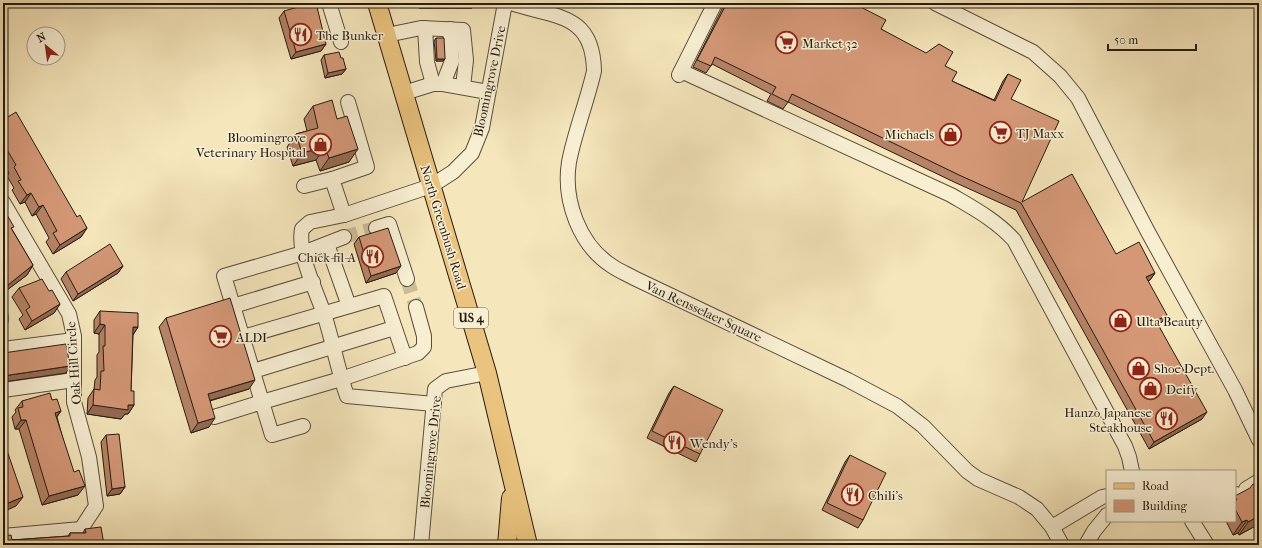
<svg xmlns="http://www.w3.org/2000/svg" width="1262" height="548" viewBox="0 0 1262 548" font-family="'IM FELL French Canon',serif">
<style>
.water{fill:url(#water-rules);stroke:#6d7e6d}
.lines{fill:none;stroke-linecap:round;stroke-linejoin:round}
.minor-tunnel{stroke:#ccbd99;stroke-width:14;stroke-dasharray:14 7;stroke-linecap:butt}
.minor-casing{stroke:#5a4e3c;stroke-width:16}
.major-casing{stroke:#261b12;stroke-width:20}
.minor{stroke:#f8efd3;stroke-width:14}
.major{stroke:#eac37e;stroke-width:18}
.wall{fill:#b68366;stroke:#261b12}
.shaded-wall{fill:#946a53;stroke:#261b12}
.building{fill:#d49877;stroke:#261b12}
.labels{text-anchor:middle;stroke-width:3;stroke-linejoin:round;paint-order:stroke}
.shield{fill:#f8efd3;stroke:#655b4c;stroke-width:1}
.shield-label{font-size:12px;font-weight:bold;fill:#261b12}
.poi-label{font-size:13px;fill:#261b12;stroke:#f8efd3;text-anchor:start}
.street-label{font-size:13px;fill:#261b12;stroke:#f8efd3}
</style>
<defs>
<pattern id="water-rules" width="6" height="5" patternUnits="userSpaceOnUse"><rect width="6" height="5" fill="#9dc0aa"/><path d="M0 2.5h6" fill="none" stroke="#87a491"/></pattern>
</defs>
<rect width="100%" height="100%" fill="#f5e6bb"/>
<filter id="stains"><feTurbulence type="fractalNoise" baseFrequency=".005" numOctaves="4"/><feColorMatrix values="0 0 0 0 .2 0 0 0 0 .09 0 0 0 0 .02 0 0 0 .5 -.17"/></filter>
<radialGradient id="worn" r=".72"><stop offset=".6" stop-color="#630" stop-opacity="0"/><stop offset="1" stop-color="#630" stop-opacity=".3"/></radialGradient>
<path class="water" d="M3,306c7,8 8,16 0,24z"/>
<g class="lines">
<g class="minor-tunnel">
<polyline points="344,237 376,228"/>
<polyline points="407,279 416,307"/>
</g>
<defs>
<g id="minor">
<polyline points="329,3 341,42"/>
<path d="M511,3c43,15 82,9 83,68 -7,31 -19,60 -25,91 -6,38 10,83 43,104 7,5 15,8 22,12l214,102 49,26 26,20 44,45 11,8 41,18 18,12 15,18 10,18"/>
<polyline points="935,3 1033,52 1060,76 1078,98 1148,232 1235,390 1259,440"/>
<polyline points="425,28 427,62 433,84"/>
<polyline points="387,35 421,28 463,30 466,60 463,87"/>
<path d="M681,71l270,124c22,13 45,25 63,45l111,206 4,11 3,14"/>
<polyline points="679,75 715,3"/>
<polyline points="443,84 452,61 450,29"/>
<polyline points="404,93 433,84 443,84 488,92"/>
<polyline points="304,186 332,179"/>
<polyline points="3,202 69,314 74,336 74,402 89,457 96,506 81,529 3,536"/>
<polyline points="344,215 332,179 367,167 348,102"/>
<polyline points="376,228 389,224 407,279"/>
<polyline points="344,237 303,253 224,276 262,402 341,379 418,353 424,347 424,336 416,307"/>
<polyline points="327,244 349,306"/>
<polyline points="233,306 313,282"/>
<polyline points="243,337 384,296 405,358"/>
<polyline points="3,349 74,340"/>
<polyline points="253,371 394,328"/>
<polyline points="3,390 74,380"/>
<path d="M434,404l-87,-8c-9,-26 -14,-53 -22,-79 -8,-25 -28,-63 -23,-88l8,-7 34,-7 87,-29 22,-14 19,-19 10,-25 23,-125"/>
<polyline points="214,417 262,402 272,435 303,426"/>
<polyline points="1246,489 1259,481"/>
<polyline points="1235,495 1236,494"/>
<polyline points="1192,521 1207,545"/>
<polyline points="1052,527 1102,497 1107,496"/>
<polyline points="421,545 435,389 446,381 487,373"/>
<polyline points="1086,545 1094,531 1107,515"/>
</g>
<g id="major">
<polyline points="377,3 487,373 528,545"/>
<polyline points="507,545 511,498"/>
</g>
</defs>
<use href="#minor" class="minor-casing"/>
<use href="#major" class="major-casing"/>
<use href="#minor" class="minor"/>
<use href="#major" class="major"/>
</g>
<g class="wall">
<polygon points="419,3 475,3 472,8 419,8"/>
<polygon points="725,3 853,3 881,29 945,66 952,81 994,100 1003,81 1008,74 1011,99 1022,202 1116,254 1155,273 1150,280 1148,281 1162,322 1158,324 1202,419 1149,449 1016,210 954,182 788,102 783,109 767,101 771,94 712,64 706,73 693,67"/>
<polygon points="284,11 326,44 321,51 291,59 279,18"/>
<polygon points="436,38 445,59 443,61 436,61 434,41"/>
<polygon points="324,55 341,58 346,69 342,74 325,78 321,60"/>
<polygon points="313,106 349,162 320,171 316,160 293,166 287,147 296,134 307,131 304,119"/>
<polygon points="3,120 77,217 87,228 81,237 53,254 46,242 49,238 36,214 32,216 25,202 20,204 12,190 14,188 7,176 9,173 3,163"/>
<polygon points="3,214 33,265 27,275 3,293"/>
<polygon points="359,237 396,273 366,283 354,244"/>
<polygon points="123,266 118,273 73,301 61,279 66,272"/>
<polygon points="19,288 49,291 60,304 54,313 25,330 19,319 23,315 12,297"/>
<polygon points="100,311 138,327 133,335 131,391 134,405 128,414 125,414 121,419 87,414 88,398 94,389 95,380 97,377 97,355 99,352 99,334 94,333 94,320"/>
<polygon points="166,318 249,389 210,401 209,427 191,433 159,327"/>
<polygon points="674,386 700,454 696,462 647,438 669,393"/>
<polygon points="52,400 61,411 57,417 78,495 42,505 19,429 15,429 12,417 16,412 15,410 22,401"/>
<polygon points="106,435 125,487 120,494 107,496 101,442"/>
<polygon points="850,455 863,520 858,528 822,510 845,462"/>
<polygon points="1235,496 1259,524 1239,535 1238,533 1233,535 1226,521 1235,521"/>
<polygon points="85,529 104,545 12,540 68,536 70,533 83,533"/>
</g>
<g class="shaded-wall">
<polygon points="423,3 475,3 472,8 419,8"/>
<polygon points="326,44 321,51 291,59 296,52"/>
<polygon points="437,59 445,59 443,61 436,61"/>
<polygon points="346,69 342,74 325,78 328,73"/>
<polygon points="325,147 316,160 293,166 302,153"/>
<polygon points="358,149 349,162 320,171 329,158"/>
<polygon points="31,193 25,202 20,204 27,195"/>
<polygon points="43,205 36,214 32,216 39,207"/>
<polygon points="87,228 81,237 53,254 60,245"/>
<polygon points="33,265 27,275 3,293 8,285"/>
<polygon points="123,266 118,273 73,301 78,294"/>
<polygon points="401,266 396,273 366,283 371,276"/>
<polygon points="1155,273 1150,280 1141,284 1146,277"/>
<polygon points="60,304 54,313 25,330 32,321"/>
<polygon points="1167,315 1162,322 1151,328 1156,321"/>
<polygon points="100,324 105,325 99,334 94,333"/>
<polygon points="133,327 138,327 132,336"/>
<polygon points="70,366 66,373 3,382 3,376"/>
<polygon points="255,380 249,389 201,403 208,394"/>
<polygon points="93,405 134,405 128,414 125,414 121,419 87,414"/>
<polygon points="61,411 54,420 55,413"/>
<polygon points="1207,412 1202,419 1149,449 1154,442"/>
<polygon points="215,418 209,427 191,433 198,423"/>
<polygon points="21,420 26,420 19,429 15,429"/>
<polygon points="85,486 78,495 42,505 49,496"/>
<polygon points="125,487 120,494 107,496 112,489"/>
<polygon points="23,497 16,506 3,512 3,505"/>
<polygon points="1259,516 1259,524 1239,535 1248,522"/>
<polygon points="1247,520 1238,533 1233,535 1242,522"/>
</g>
<g class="building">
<polygon points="312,3 316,3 326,44 296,52 284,11"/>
<polygon points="727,3 853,3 886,20 881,29 926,53 939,44 953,52 945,66 957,72 952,81 995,101 1008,74 1021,80 1011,99 1059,121 1022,202 1072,174 1116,254 1139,242 1155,273 1146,277 1167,315 1156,321 1207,412 1154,442 1021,203 959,175 792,94 788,102 772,94 776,87 715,57 711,66 697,60"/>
<polygon points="436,38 444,38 445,57 445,59 437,59"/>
<polygon points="339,52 341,58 343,58 346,69 328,73 324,55"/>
<polygon points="332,100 337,119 347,116 358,149 329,158 325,147 302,153 296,134 318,128 313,106"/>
<polygon points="16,112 77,217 80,215 87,228 60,245 53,233 57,231 43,205 39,207 31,193 27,195 18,181 21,180 14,167 16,165 3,143 3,120"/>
<polygon points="6,213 14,227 11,228 33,265 8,285 3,275 3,214"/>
<polygon points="388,228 401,266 371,276 359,237"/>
<polygon points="110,244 123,266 78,294 66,272"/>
<polygon points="42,279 49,291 52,290 60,304 32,321 26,310 30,307 19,288"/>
<polygon points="230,298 255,380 208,394 215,418 198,423 166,318"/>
<polygon points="100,311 138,313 138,327 133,327 131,391 134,391 134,405 128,405 128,410 93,405 94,389 100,390 101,371 104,371 103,346 105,346 105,325 100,324"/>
<polygon points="66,344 70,366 3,376 3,353"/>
<polygon points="674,386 723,410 700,454 652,431"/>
<polygon points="50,393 52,400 57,399 61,411 55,413 74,472 79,470 85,486 49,496 26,420 21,420 18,408 23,407 22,401"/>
<polygon points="119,434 125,487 112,489 106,435"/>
<polygon points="3,439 23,497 3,505"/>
<polygon points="850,455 886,473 863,520 827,503"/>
<polygon points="1253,484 1259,484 1259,516 1248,522 1247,520 1242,522 1235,509 1235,501 1237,500 1235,496 1250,488"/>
<polygon points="101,527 104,545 3,545 3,536 11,535 12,540 70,536 70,533 86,533 85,529"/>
</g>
<defs>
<symbol id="restaurant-ring" viewBox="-11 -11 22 22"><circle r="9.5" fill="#f8efd3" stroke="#8f2418" stroke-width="1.5"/><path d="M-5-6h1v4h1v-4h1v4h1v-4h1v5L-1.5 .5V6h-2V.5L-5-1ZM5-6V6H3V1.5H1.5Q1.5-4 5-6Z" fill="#8f2418"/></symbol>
<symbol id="supermarket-ring" viewBox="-11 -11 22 22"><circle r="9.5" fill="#f8efd3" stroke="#8f2418" stroke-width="1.5"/><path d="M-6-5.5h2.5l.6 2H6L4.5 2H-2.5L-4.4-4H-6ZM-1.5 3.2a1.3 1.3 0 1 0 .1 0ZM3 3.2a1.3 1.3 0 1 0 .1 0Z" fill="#8f2418"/></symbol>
<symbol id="shop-ring" viewBox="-11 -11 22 22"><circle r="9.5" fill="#f8efd3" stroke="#8f2418" stroke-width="1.5"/><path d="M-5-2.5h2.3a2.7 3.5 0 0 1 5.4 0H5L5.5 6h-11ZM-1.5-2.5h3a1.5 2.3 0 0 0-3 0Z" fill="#8f2418"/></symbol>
</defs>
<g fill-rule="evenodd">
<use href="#restaurant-ring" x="288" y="22" width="25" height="25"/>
<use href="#supermarket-ring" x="774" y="30" width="25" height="25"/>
<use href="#supermarket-ring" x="988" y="120" width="25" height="25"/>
<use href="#shop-ring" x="938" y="122" width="25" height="25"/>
<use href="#shop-ring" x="308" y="132" width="25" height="25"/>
<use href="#restaurant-ring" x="360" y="244" width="25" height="25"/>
<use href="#shop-ring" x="1108" y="308" width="25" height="25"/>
<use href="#supermarket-ring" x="208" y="324" width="25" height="25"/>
<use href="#shop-ring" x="1126" y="356" width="25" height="25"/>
<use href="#shop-ring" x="1138" y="376" width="25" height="25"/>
<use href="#restaurant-ring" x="1154" y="406" width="25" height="25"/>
<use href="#restaurant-ring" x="662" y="430" width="25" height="25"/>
<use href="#restaurant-ring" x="840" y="482" width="25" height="25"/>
</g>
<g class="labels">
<rect class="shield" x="454" y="308" width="34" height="20" rx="3"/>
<g class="shield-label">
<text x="471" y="322">US 4</text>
</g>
<g class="poi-label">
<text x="316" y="40">The Bunker</text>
<text x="802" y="48">Market 32</text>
<text x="1016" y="138">TJ Maxx</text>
<text x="934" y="139" text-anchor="end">Michaels</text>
<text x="306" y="142" text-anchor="end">Bloomingrove<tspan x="306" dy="15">Veterinary Hospital</tspan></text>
<text x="356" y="262" text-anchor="end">Chick-fil-A</text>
<text x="1136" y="326">Ulta Beauty</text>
<text x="236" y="342">ALDI</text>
<text x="1154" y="373">Shoe Dept.</text>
<text x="1166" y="394">Deify</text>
<text x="1152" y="417" text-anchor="end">Hanzo Japanese<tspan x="1152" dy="15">Steakhouse</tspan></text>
<text x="690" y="448">Wendy's</text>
<text x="868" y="500">Chili's</text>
</g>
<g class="street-label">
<text transform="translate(489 81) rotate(-78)" y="5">Bloomingrove Drive</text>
<text transform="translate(444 227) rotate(73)" y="5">North Greenbush Road</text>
<text transform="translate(704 311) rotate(25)" y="5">Van Rensselaer Square</text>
<text transform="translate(73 363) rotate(-94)" y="5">Oak Hill Circle</text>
<text transform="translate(430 452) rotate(-84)" y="5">Bloomingrove Drive</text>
</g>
</g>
<rect width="1262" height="548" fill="none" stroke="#f5e6bb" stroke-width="16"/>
<rect x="4" y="4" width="1254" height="540" fill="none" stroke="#261b12" stroke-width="2"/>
<rect x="8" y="8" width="1246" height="532" fill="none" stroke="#261b12"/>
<rect x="1106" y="470" width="130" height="52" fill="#f8efd3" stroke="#a49a86"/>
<rect x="1114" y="483" width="20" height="6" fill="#eac37e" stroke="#a49a86"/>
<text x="1142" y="490" font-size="12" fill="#261b12">Road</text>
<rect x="1114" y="500" width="20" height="12" fill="#d49877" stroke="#a49a86"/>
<text x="1142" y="510" font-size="12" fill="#261b12">Building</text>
<g transform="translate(46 46) rotate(331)"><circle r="19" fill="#f8efd3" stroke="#a49a86"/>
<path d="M0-3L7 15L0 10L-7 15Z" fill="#8f2418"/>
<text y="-6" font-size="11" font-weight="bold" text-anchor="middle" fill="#261b12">N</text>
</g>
<path d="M1108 44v6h88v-6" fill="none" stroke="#261b12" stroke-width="2"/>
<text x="1114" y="44" font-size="12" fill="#261b12" stroke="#f8efd3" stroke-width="3" paint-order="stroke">50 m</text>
<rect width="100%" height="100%" filter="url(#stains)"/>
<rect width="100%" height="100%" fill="url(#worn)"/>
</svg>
